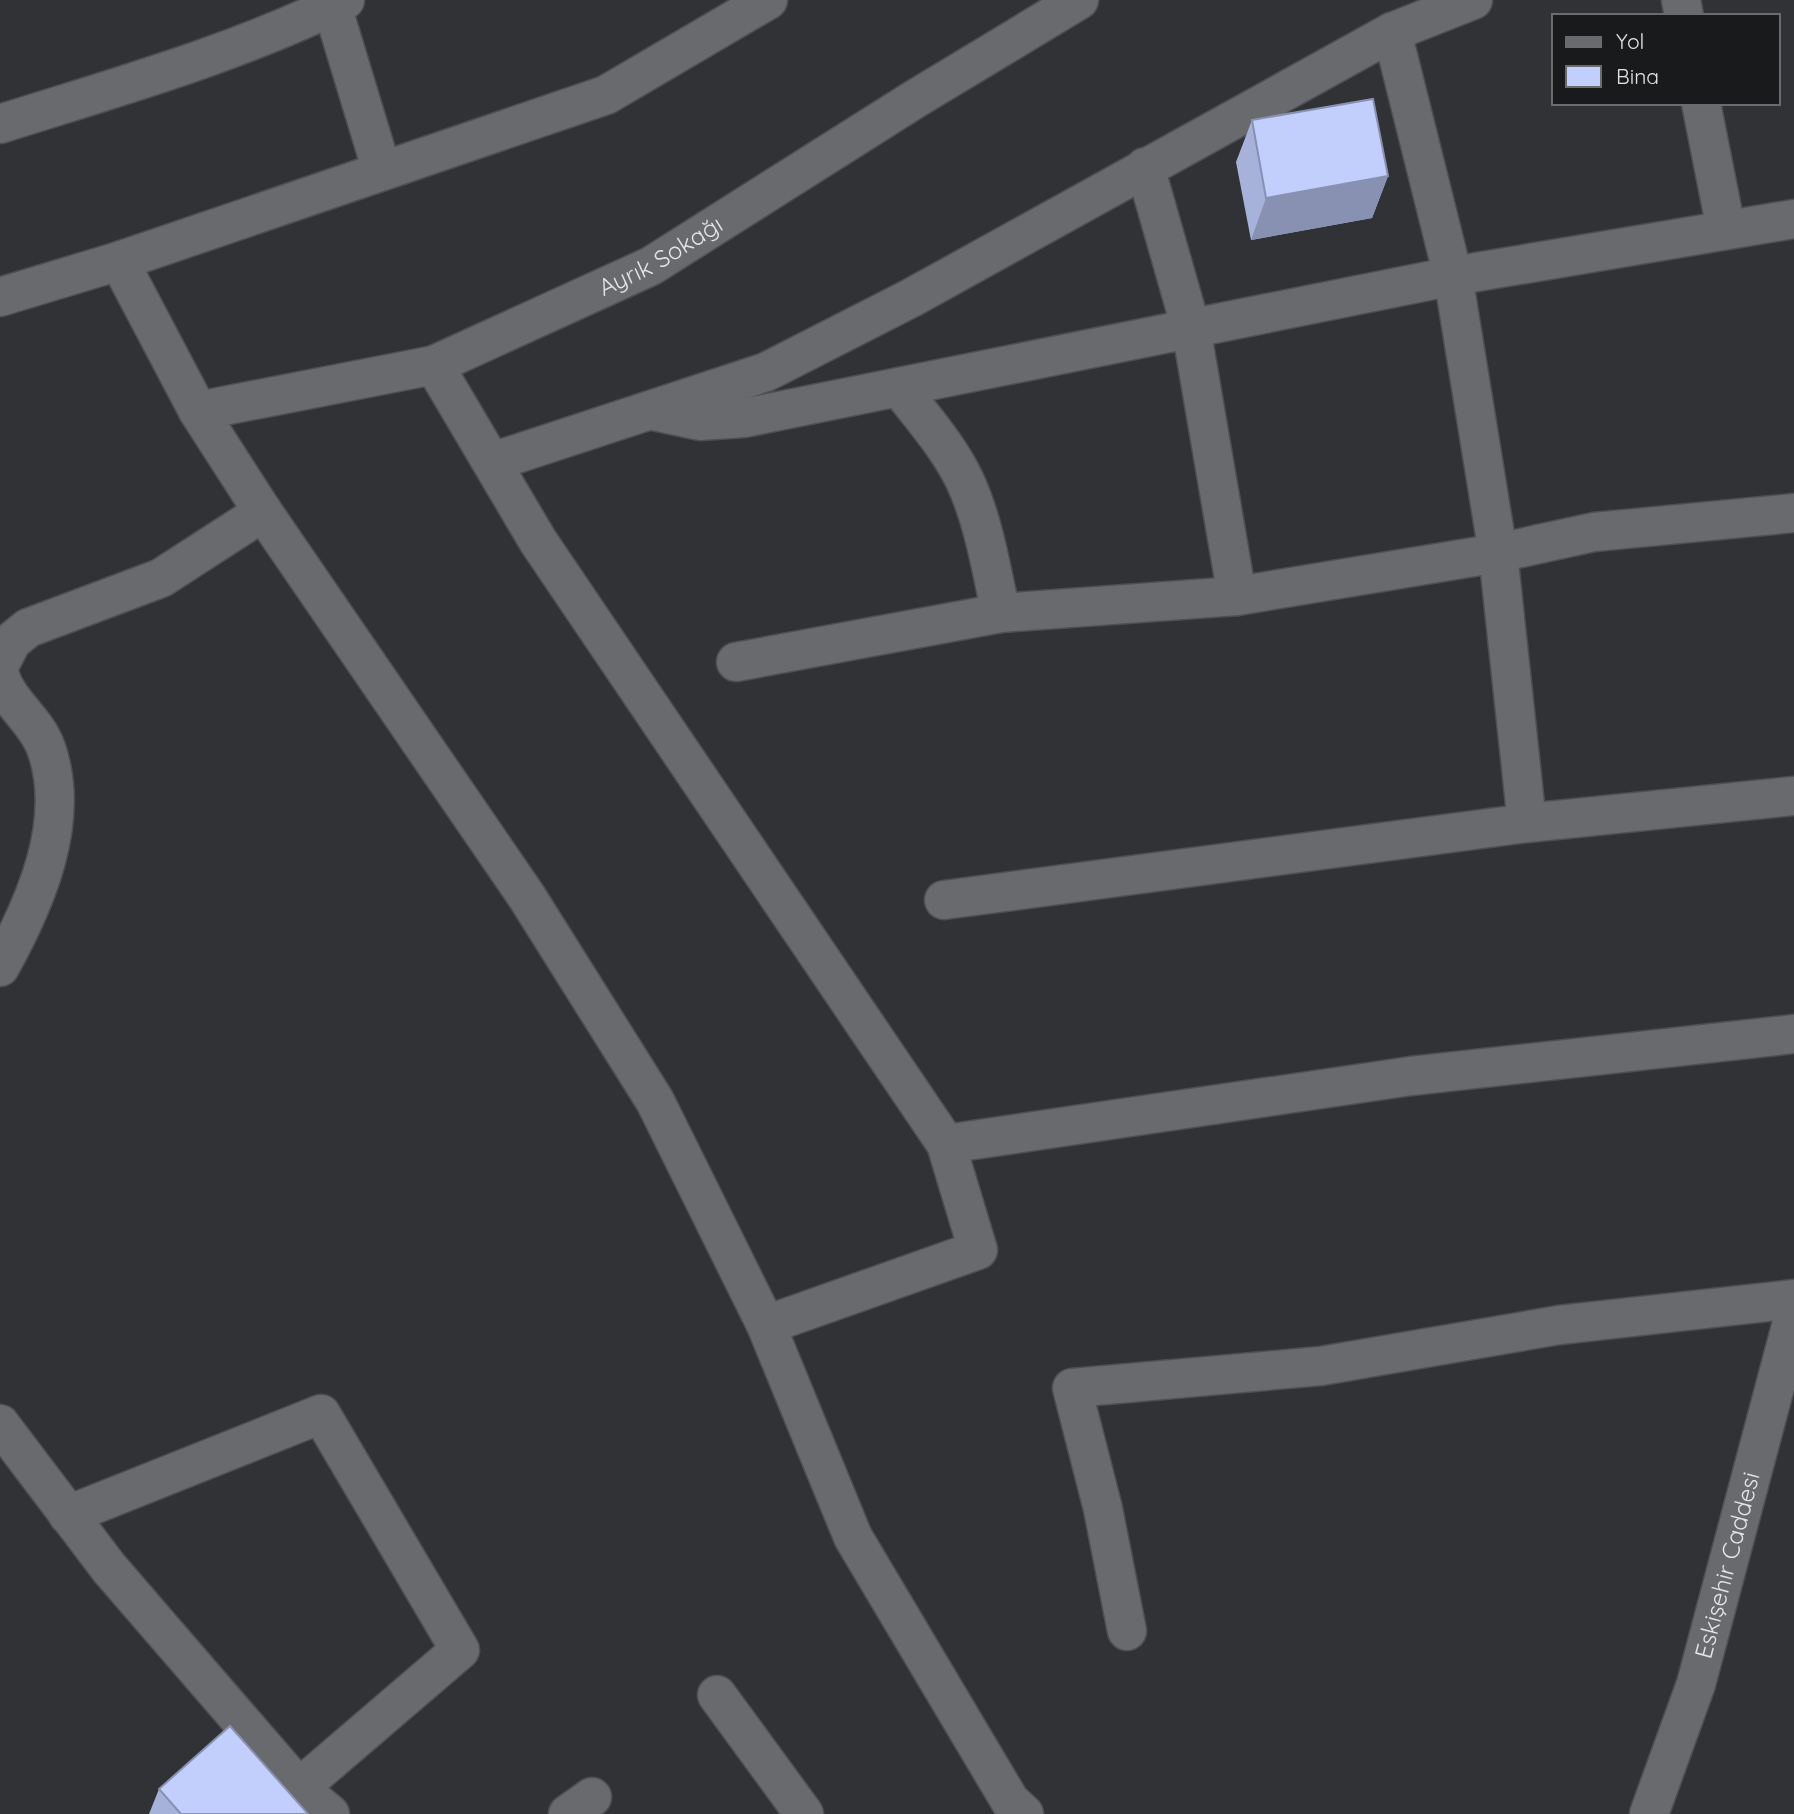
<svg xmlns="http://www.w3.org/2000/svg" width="1794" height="1814" viewBox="0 0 1794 1814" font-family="Quicksand,sans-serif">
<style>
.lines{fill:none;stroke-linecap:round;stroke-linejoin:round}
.minor-casing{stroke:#4e4f52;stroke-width:41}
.minor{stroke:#686a6e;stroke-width:38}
.wall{fill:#a7b2da}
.shaded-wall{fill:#8891b1}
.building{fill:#c2cffd;stroke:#8891b1;stroke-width:2}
.labels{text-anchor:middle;stroke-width:7;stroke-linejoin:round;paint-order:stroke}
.street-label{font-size:24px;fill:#e3e4e7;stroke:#191a1c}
</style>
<rect width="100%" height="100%" fill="#313236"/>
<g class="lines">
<defs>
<g id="minor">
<polyline points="1681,0 1684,16"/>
<polyline points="332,6 382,171"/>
<polyline points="1701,103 1726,229"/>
<path d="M0,124c117,-37 235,-70 345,-124"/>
<polyline points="1145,167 1191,328 1237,596"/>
<polyline points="119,261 198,411 263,512 527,897 655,1101 766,1325 853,1537 1010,1801 1024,1814"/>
<polyline points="0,297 119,261 606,95 768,0"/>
<polyline points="434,365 538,541 946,1144 978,1250 766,1325"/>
<path d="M899,387c23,30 50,60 66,94 19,41 26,88 36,132"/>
<path id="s1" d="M198,411l236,-46 217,-99 264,-167 164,-99"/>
<polyline points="653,411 700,421 744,418 1453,276 1794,219"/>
<polyline points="492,462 766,372 911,298 1392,32 1473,0"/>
<polyline points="736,662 1001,613 1237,596 1498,553 1594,532 1794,513"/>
<polyline points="0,664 12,641 28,628 161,578 263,512"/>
<path d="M0,676c8,27 36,44 46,72 26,73 -11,156 -46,219"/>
<polyline points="1527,823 1794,796"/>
<polyline points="944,900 1527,823 1498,553 1453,276 1392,32"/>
<polyline points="946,1144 1411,1076 1794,1034"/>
<polyline points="0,1424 109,1568 299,1788 330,1814"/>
<polyline points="68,1515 321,1414 460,1650 299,1788"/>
<polyline points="1127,1631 1103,1509 1072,1388 1321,1366 1559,1325 1794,1299"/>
<polyline points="717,1695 804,1814"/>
<polyline points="568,1814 592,1797"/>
<path id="s2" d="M1649,1814l47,-130 98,-369"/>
</g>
</defs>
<use href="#minor" class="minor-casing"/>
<use href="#minor" class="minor"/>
</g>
<g class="wall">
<polygon points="1252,120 1388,176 1372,218 1251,240 1236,162"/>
<polygon points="159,1789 308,1814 149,1814"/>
</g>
<polygon class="shaded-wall" points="1388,176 1372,218 1251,240 1266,198"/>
<g class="building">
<polygon points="1373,99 1388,176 1266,198 1252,120"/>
<polygon points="230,1726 308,1814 181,1814 159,1789"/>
</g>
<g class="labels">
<g class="street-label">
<text dy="8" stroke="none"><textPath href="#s1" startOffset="492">Ayrık Sokağı</textPath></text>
<text dy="8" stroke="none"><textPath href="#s2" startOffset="261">Eskişehir Caddesi</textPath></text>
</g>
</g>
<rect x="1552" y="14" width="228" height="91" fill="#191a1c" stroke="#6a6b6d" stroke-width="2"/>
<rect x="1566" y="37" width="35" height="10" fill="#686a6e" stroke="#6a6b6d" stroke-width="2"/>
<text x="1616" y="49" font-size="21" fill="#e3e4e7">Yol</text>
<rect x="1566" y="66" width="35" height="21" fill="#c2cffd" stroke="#6a6b6d" stroke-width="2"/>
<text x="1616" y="84" font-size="21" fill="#e3e4e7">Bina</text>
</svg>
